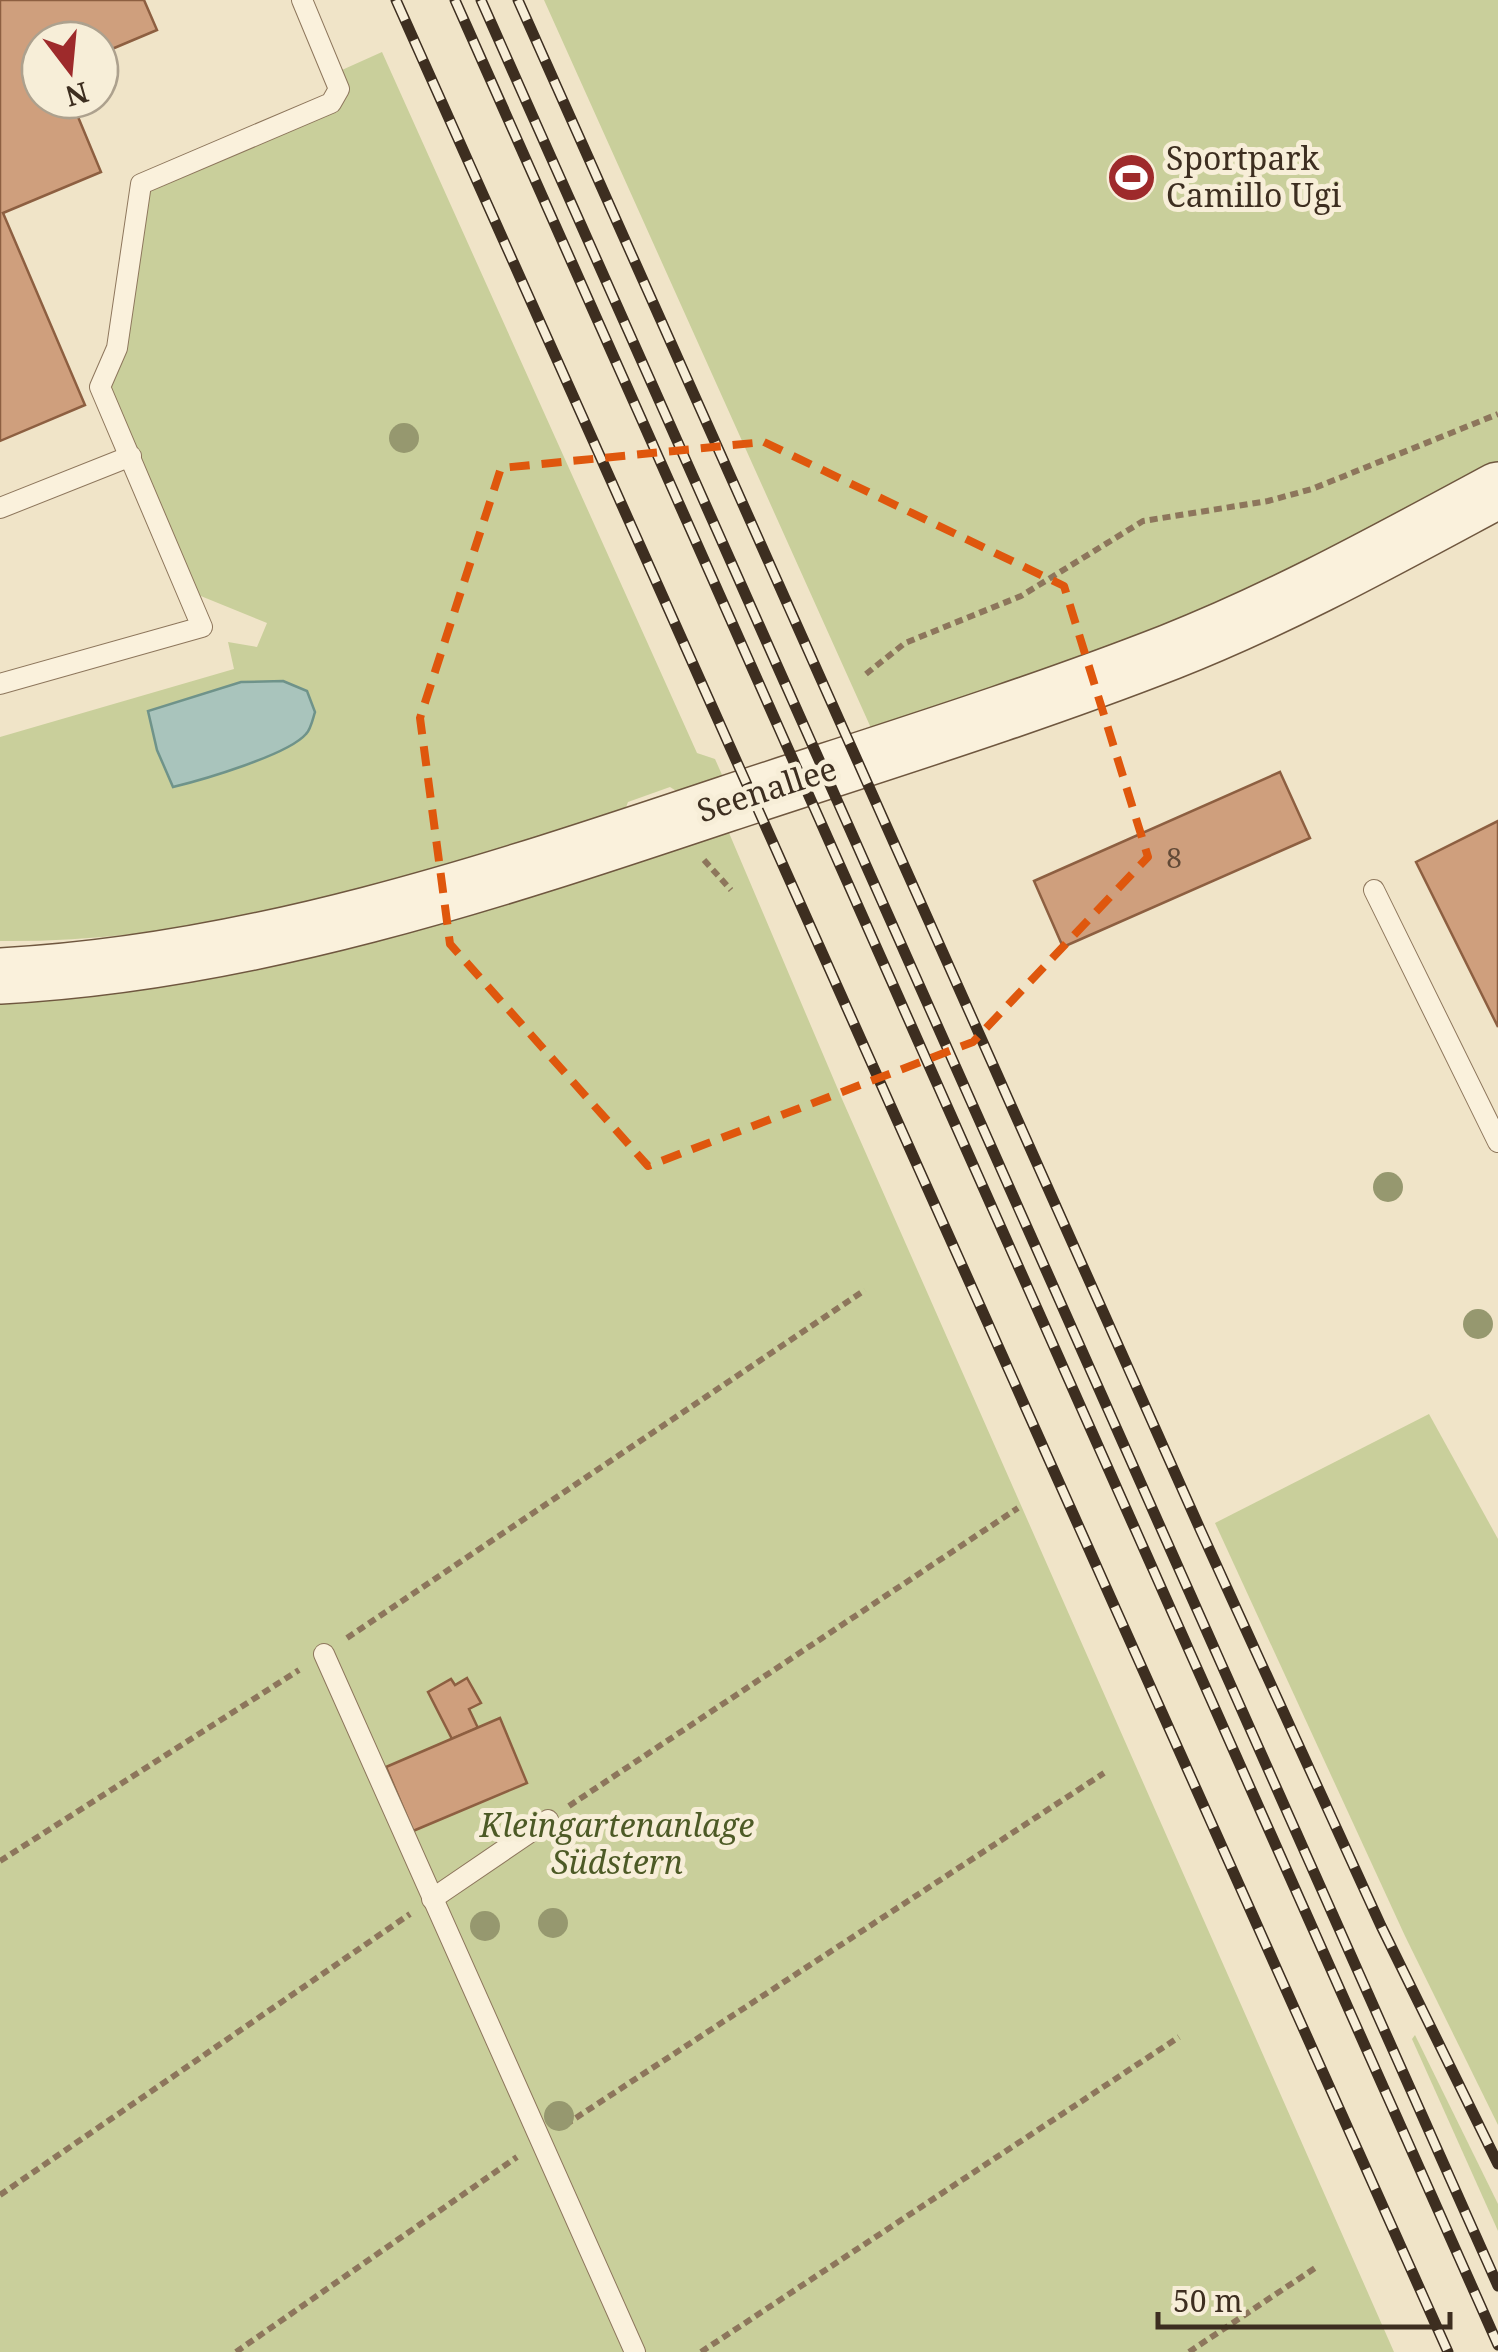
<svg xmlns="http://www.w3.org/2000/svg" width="1498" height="2352" viewBox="0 0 1498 2352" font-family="'Noto Serif',serif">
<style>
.green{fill:#c9cf9b}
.water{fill:#a9c4bc;stroke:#6f938a;stroke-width:2.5}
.building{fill:#cf9f7d;stroke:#8d5f41;stroke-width:2.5}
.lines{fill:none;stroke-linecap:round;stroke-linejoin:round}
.lane-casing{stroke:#8d765c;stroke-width:22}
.secondary-casing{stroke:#6f573f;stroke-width:58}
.path{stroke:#8d765c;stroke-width:6;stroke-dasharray:8 5;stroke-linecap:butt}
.lane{stroke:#faf1dc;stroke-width:20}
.secondary{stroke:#faf1dc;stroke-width:55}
.rail-casing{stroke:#3d2e20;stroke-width:11}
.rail{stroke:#f7eed8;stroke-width:8;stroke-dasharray:22;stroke-linecap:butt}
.tree{fill:#96986f}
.marked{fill:none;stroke:#df570d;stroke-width:8;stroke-dasharray:20 12;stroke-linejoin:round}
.labels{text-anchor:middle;stroke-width:10;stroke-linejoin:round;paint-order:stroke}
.number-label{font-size:28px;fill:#624a37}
.poi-label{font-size:32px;fill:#3d2e20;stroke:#f7eed8;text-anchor:start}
.street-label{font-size:32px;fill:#3d2e20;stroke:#f7eed8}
.park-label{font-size:32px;font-style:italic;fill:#4d5a26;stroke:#f7eed8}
</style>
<rect width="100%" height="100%" fill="#f0e4c8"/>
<g class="green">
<path d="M544,0h954v462c-91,49 -181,103 -277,142 -115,47 -233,85 -350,124z"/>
<path d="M382,52l315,701 18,6 8,18 -45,15 -8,-5 -42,15 -3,8c-203,65 -410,133 -625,131v-204l234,-68 -6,-27 29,5 10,-24 -81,-33 -86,-203 41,-203 190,-81 2,-29z"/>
<polygon points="718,807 842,1099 1394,2352 0,2352 0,976"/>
<polygon points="1429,1414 1498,1539 1498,2125 1405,1936 1215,1523"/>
<polygon points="1415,2035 1498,2204 1498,2231 1412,2039"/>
</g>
<path class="water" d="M283,681l24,10 8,21c-2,6 -4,17 -9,22 -18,21 -104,46 -133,53l-16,-37 -9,-39 93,-29z"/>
<g class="building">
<polygon points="0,0 144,0 157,30 100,54 100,40 40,40 40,100 71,100 101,172 3,213 85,405 0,441"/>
<polygon points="1280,772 1310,838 1063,947 1034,881"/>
<polygon points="1498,821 1498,1027 1416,862"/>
<polygon points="467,1678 481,1703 469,1709 478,1728 452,1739 428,1692 451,1679 455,1685"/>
<polygon points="500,1718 527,1783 413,1831 386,1767"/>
</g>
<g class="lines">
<defs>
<g id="lane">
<polyline points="0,508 131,456"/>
<polyline points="0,684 202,627 100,387 117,348 141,184 331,103 339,89 302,0"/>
<polyline points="1374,890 1498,1142"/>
<polyline points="324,1654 635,2352"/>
<polyline points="432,1899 548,1820"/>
</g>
<path id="secondary" d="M0,976c250,-13 490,-93 726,-172 148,-49 298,-95 444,-152 114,-45 220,-104 328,-162"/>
</defs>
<use href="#lane" class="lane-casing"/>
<use href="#secondary" class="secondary-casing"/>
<g class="path">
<polyline points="866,674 905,643 1021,596 1143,521 1268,501 1312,489 1498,414"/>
<polyline points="704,860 731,890"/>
<polyline points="347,1638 865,1290"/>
<polyline points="569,1806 1018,1508"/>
<polyline points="0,1861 299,1670"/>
<polyline points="565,2125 1104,1773"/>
<polyline points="0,2195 410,1914"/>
<polyline points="236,2352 517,2157"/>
<polyline points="701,2352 1179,2037"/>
<polyline points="1189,2352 1318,2266"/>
</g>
<use href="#lane" class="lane"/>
<use href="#secondary" class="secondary"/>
<defs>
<g id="rail">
<polyline points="396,0 1448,2352"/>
<polyline points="455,0 1498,2345"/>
<polyline points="481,0 1498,2286"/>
<polyline points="518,0 1200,1529 1381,1926 1498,2164"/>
</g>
</defs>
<use href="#rail" class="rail-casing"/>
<use href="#rail" class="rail"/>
</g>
<g class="tree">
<circle cx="404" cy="438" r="15"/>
<circle cx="1388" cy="1187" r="15"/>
<circle cx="1478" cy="1324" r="15"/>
<circle cx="553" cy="1923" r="15"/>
<circle cx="485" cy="1926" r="15"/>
<circle cx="559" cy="2116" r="15"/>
</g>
<path class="marked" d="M764,442l300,144 84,271 -175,185 -325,124 -198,-222 -30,-226 81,-250z"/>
<defs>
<symbol id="stadium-disc" viewBox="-11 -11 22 22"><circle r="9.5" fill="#9e2a2b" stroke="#f7eed8"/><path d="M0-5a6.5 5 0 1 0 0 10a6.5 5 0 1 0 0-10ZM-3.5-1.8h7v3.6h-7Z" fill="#fff"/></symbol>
</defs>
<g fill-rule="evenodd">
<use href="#stadium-disc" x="1104" y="150" width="55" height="55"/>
</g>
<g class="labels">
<g class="number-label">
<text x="1174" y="868">8</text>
</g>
<g class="poi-label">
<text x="1166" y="170">Sportpark<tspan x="1166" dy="37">Camillo Ugi</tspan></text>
</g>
<g class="street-label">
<text transform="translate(767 790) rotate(-18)" y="11">Seenallee</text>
</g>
<g class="park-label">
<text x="617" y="1837">Kleingartenanlage<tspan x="617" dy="37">Südstern</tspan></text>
</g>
</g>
<g transform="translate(70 70) rotate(164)"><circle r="48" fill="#f7eed8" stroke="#ada18e" stroke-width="2.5"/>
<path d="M0-8L18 38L0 25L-18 38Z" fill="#9e2a2b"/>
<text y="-15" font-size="28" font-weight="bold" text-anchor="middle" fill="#3d2e20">N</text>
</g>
<path d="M1158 2312v15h292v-15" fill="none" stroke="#3d2e20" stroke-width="5"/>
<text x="1173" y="2312" font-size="30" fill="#3d2e20" stroke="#f7eed8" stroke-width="8" paint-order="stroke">50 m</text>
</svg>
